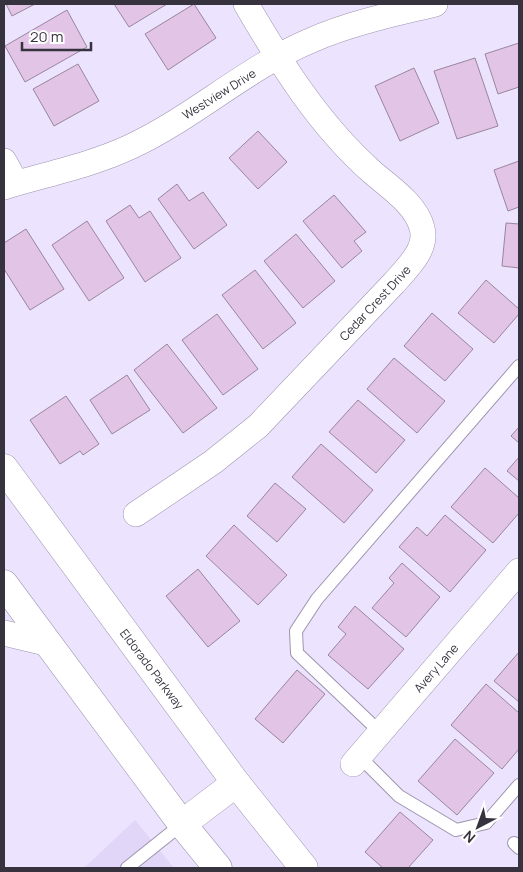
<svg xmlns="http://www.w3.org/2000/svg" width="523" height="872" font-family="Manrope,sans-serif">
<rect width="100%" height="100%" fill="#ece3ff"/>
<path fill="#e1d5f8" d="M135 820 174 868H84Z"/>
<g fill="#e2c4e6" stroke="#99869b">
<path d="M6 4H35L12 16Z"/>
<path d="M114 4H167L129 27Z"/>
<path d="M194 4 216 38 168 70 145 34Z"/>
<path d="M67 10 87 47 25 82 5 46Z"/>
<path d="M519 43V87L498 94 485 54Z"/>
<path d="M475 58 498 126 457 139 434 71Z"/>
<path d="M78 64 99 101 54 126 33 89Z"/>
<path d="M414 68 439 123 400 141 375 86Z"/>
<path d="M258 131 287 162 258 189 229 158Z"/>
<path d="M519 161V207L508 211 494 170Z"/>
<path d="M177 184 189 201 203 192 227 225 194 249 158 199Z"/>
<path d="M334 195 366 232 354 241 362 251 342 268 303 221Z"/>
<path d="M130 205 139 218 150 211 181 258 145 282 106 221Z"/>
<path d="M87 221 124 278 89 301 52 245Z"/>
<path d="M506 223 519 224V268L502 266Z"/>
<path d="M26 229 64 289 30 310 4 269V243Z"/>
<path d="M296 234 335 281 303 308 264 261Z"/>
<path d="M255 270 296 323 263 349 222 295Z"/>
<path d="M486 280 519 309V314L494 343 458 313Z"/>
<path d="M432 313 473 349 445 381 404 346Z"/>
<path d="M217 314 258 369 223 395 182 340Z"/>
<path d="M167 344 217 408 183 433 134 370Z"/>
<path d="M394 358 445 401 417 433 367 389Z"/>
<path d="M127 375 150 410 112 434 90 400Z"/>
<path d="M66 396 99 444 83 455 80 451 60 464 30 420Z"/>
<path d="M358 400 405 440 376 473 329 432Z"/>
<path d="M519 427V443L511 436Z"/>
<path d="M321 444 373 490 344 523 292 477Z"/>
<path d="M519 457V481L507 471Z"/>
<path d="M485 468 519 498V513L493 543 451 507Z"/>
<path d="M275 483 306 509 277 542 247 516Z"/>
<path d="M445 515 486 550 450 592 399 547 417 527 427 536Z"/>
<path d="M234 525 287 575 258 605 206 556Z"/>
<path d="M402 563 440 597 406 637 372 608 394 583 389 578Z"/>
<path d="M198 569 240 621 208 647 166 596Z"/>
<path d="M355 606 404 649 368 689 328 655 346 634 338 627Z"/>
<path d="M519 652V702L494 681Z"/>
<path d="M297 670 325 694 283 743 255 719Z"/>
<path d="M486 684 519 713V749L502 769 451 725Z"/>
<path d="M455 739 494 773 457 815 418 781Z"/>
<path d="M400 812 433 840 408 868H383L365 852Z"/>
</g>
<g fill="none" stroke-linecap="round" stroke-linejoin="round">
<g stroke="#9e94ae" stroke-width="14">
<g id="lane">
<path d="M381 733 297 653 296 631 317 599 519 366"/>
<path d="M360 757 399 796 456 830 486 823 519 785"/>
<path d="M514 843 519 848"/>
<path d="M127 868 182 824"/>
</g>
</g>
<g stroke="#9e94ae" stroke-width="26">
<g id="street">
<path d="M4 161 16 183"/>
<path d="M4 187C46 174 89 166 130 147 193 118 247 67 312 40 351 23 394 14 435 4"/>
<path d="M136 514 213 462 258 426 394 283C407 268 428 249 422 228 416 204 389 187 372 172 319 125 281 64 246 4"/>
<path d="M4 633 46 643"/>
<path d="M353 764 519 571"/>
</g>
</g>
<g stroke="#9e94ae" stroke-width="29">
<g id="primary">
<path d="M4 468 236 783 304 868"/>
<path d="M4 584 182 824 218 868"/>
<path d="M182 824 236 783"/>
</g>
</g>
<use href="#lane" stroke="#fff" stroke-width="12"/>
<use href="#street" stroke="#fff" stroke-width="25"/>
<use href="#primary" stroke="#fff" stroke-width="28"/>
</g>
<g text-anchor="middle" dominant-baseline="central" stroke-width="4" stroke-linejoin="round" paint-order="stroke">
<g font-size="12" fill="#37333e" stroke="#fff">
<text transform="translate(219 94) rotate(-32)">Westview Drive</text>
<text transform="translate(375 303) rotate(-47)">Cedar Crest Drive</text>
<text transform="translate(436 668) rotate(-49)">Avery Lane</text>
<text transform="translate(152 669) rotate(53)">Eldorado Parkway</text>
</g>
</g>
<rect width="523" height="872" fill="none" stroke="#37333e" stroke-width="10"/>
<g transform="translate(478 827) rotate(221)" stroke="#ffffff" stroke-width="4" paint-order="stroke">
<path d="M0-4L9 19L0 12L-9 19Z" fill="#37333e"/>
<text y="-8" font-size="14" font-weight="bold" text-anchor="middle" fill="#37333e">N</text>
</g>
<path d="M22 42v8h69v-8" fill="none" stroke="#37333e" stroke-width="2.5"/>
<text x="30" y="42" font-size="15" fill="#37333e" stroke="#ffffff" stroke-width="4" paint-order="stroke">20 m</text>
</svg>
